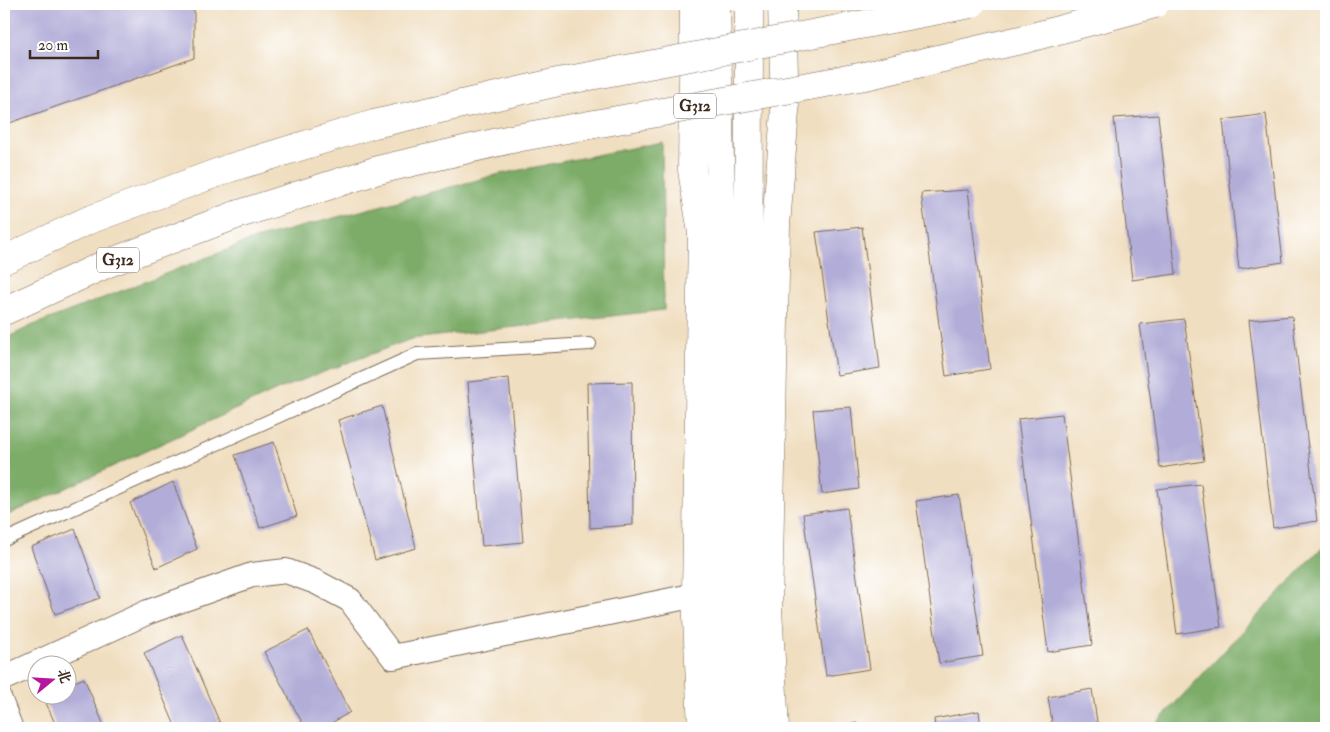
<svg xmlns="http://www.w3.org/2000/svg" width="1330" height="732" font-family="'IM FELL Double Pica','Noto Serif SC',serif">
<rect width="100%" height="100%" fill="#fff"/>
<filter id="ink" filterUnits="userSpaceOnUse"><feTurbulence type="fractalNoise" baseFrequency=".02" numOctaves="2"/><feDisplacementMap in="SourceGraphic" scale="10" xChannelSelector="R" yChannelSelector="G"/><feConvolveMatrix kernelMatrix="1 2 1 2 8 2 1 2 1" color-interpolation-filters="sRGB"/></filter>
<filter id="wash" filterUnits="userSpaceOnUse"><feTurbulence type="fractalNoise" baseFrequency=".0096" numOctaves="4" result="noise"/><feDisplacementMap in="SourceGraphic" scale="20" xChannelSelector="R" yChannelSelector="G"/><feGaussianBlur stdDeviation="1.12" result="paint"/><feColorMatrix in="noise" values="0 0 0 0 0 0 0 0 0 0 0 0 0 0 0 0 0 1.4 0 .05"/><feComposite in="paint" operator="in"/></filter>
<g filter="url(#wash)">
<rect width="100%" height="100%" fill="#f0dec0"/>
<g fill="#7bac67" stroke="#5b6b42">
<path d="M662 142 664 310 411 339 279 389 4 517V339L31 326 255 239 500 174Z"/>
<path d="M1326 543V728H1152Z"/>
</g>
<g id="blocks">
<g fill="#b2add8">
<path d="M4 4H194V58L4 125Z"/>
<path d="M1266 114 1283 262 1239 269 1223 120Z"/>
<path d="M1158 115 1176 274 1132 280 1114 118Z"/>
<path d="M968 190 990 369 946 376 921 193Z"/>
<path d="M862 227 880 368 837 375 816 232Z"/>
<path d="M1292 316 1317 521 1273 528 1249 320Z"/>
<path d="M1184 319 1204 461 1160 468 1140 324Z"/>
<path d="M509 378 523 542 482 546 468 382Z"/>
<path d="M632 382 633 525 590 528 587 383Z"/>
<path d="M382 406 416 548 375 560 338 420Z"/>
<path d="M851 407 859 489 822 494 813 410Z"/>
<path d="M1062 414 1092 645 1048 652 1018 419Z"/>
<path d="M274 442 297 516 260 528 235 455Z"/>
<path d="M173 482 197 549 156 568 130 503Z"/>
<path d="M1201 484 1221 627 1177 634 1157 489Z"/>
<path d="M959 495 983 656 939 663 916 501Z"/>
<path d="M847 508 870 669 826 676 803 514Z"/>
<path d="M75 529 100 598 55 614 31 547Z"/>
<path d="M308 630 350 712 323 728H305L264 652Z"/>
<path d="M182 635 222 728H176L144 653Z"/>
<path d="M84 678 105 728H57L43 696 47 694H68V685Z"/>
<path d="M1092 689 1098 728H1053L1048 697Z"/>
<path d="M979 711 981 728H935L934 719Z"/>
<path d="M857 723 858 728H834V727Z"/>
</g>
</g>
</g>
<g filter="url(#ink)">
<use href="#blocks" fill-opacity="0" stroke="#7a6957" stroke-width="1"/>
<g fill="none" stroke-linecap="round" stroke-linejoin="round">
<g stroke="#7a6957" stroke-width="14">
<g id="service">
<path d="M4 540 417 354 590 344"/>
<path d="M4 694 17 728"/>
</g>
</g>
<g stroke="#7a6957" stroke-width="26">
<path id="minor" d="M4 678 148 612 252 575 286 571 316 582 350 600 393 657 696 595"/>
</g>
<g stroke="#7a6957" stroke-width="29">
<g id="secondary">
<path d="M694 4 692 170 702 233 696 595 702 728"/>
<path d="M716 4 724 318 721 629 727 728"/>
<path d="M749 4 748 667 751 728"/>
<path d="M775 728 768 609 776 225 785 111 782 4"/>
</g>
</g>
<g stroke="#7a6957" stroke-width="29">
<g id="trunk">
<path d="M4 260 89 220 230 168"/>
<path d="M4 311 106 264 236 215"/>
</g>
</g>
<use href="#service" stroke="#fff" stroke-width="12"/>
<use href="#minor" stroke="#fff" stroke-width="24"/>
<use href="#secondary" stroke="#fff" stroke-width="28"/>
<use href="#trunk" stroke="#fff" stroke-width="28"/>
<g stroke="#7a6957" stroke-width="29" stroke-linecap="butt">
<g id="trunk-bridge">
<path d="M230 168 374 124 558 82 971 4"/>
<path d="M236 215 378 170 516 138 865 76 1025 39 1155 4"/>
</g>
</g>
<use href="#trunk-bridge" stroke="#fff" stroke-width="28"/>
</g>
</g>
<g text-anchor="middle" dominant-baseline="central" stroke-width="4.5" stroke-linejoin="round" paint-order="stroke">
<g fill="#fff" stroke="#766a62" stroke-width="1">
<rect x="674" y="93.5" width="42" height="25" rx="4"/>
<rect x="97" y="247.5" width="42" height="25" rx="4"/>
</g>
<g font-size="15" font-weight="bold" fill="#3b2a1e">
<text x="695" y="106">G312</text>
<text x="118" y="260">G312</text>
</g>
</g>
<rect width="1330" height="732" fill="none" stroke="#fff" stroke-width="20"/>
<g transform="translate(52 680) rotate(72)"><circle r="24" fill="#ffffff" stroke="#b1aaa5"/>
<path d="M0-4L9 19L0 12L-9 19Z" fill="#b5179e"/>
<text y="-8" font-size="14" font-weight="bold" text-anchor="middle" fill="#3b2a1e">北</text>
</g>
<path d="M30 50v8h68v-8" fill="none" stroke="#3b2a1e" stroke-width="2.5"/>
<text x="38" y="50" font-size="15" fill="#3b2a1e" stroke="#ffffff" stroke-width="4" paint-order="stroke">20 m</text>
</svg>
